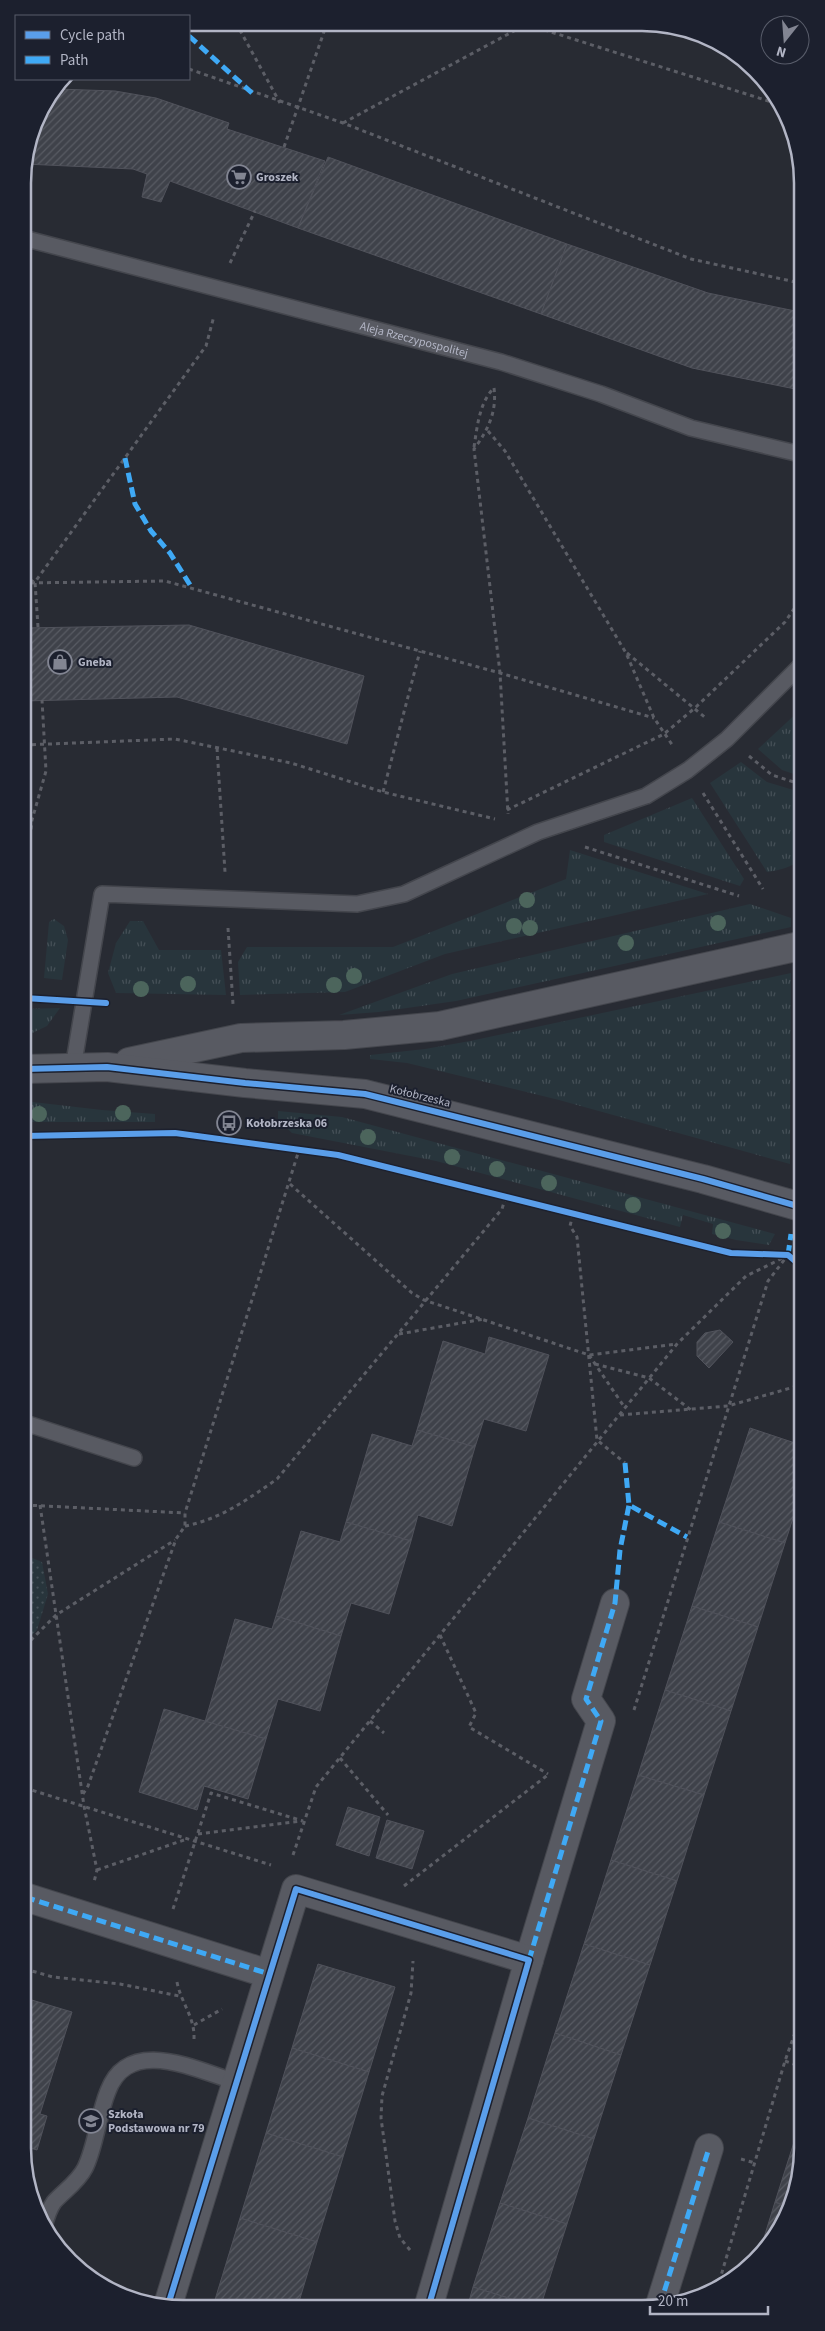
<svg xmlns="http://www.w3.org/2000/svg" width="825" height="2331" font-family="'Source Sans 3',sans-serif">
<defs>
<pattern id="grass-tufts" width="24" height="20" patternUnits="userSpaceOnUse" patternTransform="scale(1.25)"><rect width="24" height="20" fill="#28353c"/><path d="M3 7l-1-3M5 7V3M7 7l1-3M15 17l-1-3M17 17v-4M19 17l1-3" fill="none" stroke="#455057"/></pattern>
<pattern id="park-dots" width="8" height="8" patternUnits="userSpaceOnUse" patternTransform="scale(1.25)"><rect width="8" height="8" fill="#28353c"/><path d="M2 2h.1M6 6h.1" fill="none" stroke="#455057" stroke-width="1.8" stroke-linecap="round"/></pattern>
<pattern id="building-hatch" width="6" height="6" patternUnits="userSpaceOnUse" patternTransform="scale(1.25)"><rect width="6" height="6" fill="#3f424a"/><path d="M-1 1l2-2M0 6l6-6M5 7l2-2" fill="none" stroke="#585b63"/></pattern>
</defs>
<rect width="100%" height="100%" fill="#282b33"/>
<g fill="url(#grass-tufts)">
<path d="M800 710V776L782 770 758 749Z"/>
<path d="M741 762 767 782 800 792V858C793 868 779 870 767 872L710 783Z"/>
<path d="M692 798 744 879 740 886 604 842V835Z"/>
<path d="M570 850 708 894 445 954 345 992 240 995 238 962 247 947H393L566 879Z"/>
<path d="M750 904 791 918V927L456 1001 379 1012 339 1015 452 974Z"/>
<path d="M54 919 64 926 68 940 62 980 44 978 49 922Z"/>
<path d="M130 921H143L159 950H221L226 995 116 993 108 973 116 943Z"/>
<path d="M791 973 790 1164 559 1100 407 1063 370 1059V1055L425 1049 470 1041Z"/>
<path d="M60 1008 47 1026 24 1037V1009Z"/>
<path d="M24 1101 102 1110 155 1114V1122H24Z"/>
<path d="M278 1111 342 1117 775 1234 769 1245 736 1240 712 1234 713 1224 683 1215 680 1227 436 1161 292 1133 278 1120Z"/>
</g>
<path fill="url(#park-dots)" d="M25 1555 42 1562 48 1594 37 1630 25 1642Z"/>
<g fill="url(#building-hatch)" stroke="#50525b">
<path d="M57 89 115 91 156 98 229 123 227 129 325 161 298 228 170 181 161 202 142 197 147 174 133 169 25 164 39 112Z"/>
<path d="M328 157 567 244 541 314 298 228Z"/>
<path d="M567 244 708 293 800 312V390L692 368 541 314Z"/>
<path d="M189 625 364 676 347 744 177 697 24 701V628Z"/>
<path d="M720 1330 733 1342 709 1368 697 1356V1342L705 1333Z"/>
<path d="M489 1337 549 1355 526 1431 484 1419 475 1447 417 1430 443 1341 485 1354Z"/>
<path d="M750 1428 801 1445V1493L785 1543 719 1522Z"/>
<path d="M417 1430 475 1447 452 1526 418 1515 411 1541 346 1522 372 1434 412 1446Z"/>
<path d="M346 1522 411 1541 389 1614 351 1603 341 1636 276 1616 301 1531 340 1542Z"/>
<path d="M719 1522 785 1543 758 1627 692 1606Z"/>
<path d="M692 1606 758 1627 731 1711 665 1690Z"/>
<path d="M276 1616 341 1636 320 1711 278 1699 266 1739 205 1722 235 1619 272 1629Z"/>
<path d="M665 1690 731 1711 704 1795 638 1775Z"/>
<path d="M164 1709 266 1739 248 1799 204 1786 197 1810 139 1792Z"/>
<path d="M638 1775 704 1795 677 1881 611 1860Z"/>
<path d="M348 1807 380 1817 369 1856 336 1845Z"/>
<path d="M387 1820 424 1831 412 1869 376 1858Z"/>
<path d="M611 1860 677 1881 650 1965 584 1944Z"/>
<path d="M584 1944 650 1965 621 2055 555 2033Z"/>
<path d="M318 1964 395 1987 369 2072 292 2048Z"/>
<path d="M25 1998 72 2012 40 2114 47 2116 37 2150 30 2148 26 2161Z"/>
<path d="M555 2033 621 2055 594 2139 528 2118Z"/>
<path d="M292 2048 369 2072 343 2157 266 2133Z"/>
<path d="M802 2117V2158L791 2207 775 2202Z"/>
<path d="M528 2118 594 2139 567 2224 500 2203Z"/>
<path d="M266 2133 343 2157 317 2242 240 2218Z"/>
<path d="M775 2202 790 2209 763 2253 758 2257Z"/>
<path d="M500 2203 567 2224 541 2305H531L473 2287Z"/>
<path d="M240 2218 317 2242 298 2305H221L214 2303Z"/>
<path d="M473 2287 531 2305H468Z"/>
</g>
<g fill="none" stroke-linecap="round" stroke-linejoin="round">
<g stroke="#44464d" stroke-width="18">
<g id="service">
<path id="s1" d="M23 238 501 362 601 394 691 428 800 454"/>
<path d="M73 1068 102 894 357 904 404 894 538 832 646 796 688 770 727 739 800 666"/>
<path d="M25 1423 134 1458"/>
<path d="M44 2227C46 2219 49 2209 54 2202 64 2191 78 2182 85 2168 96 2146 98 2115 108 2091 129 2035 196 2070 236 2082"/>
</g>
</g>
<g stroke="#44464d" stroke-width="30">
<g id="minor">
<path d="M25 1897 269 1974"/>
<path d="M529 1960 601 1721 586 1699 615 1603"/>
<path d="M168 2305 296 1889 529 1960 429 2305"/>
<path d="M660 2305 709 2148"/>
</g>
</g>
<g stroke="#44464d" stroke-width="30">
<g id="tertiary">
<path d="M129 1062 241 1038 344 1035 440 1026 800 946"/>
<path d="M24 1069 107 1067 245 1083 365 1094 703 1179 801 1207"/>
</g>
</g>
<g stroke="#5c5e66" stroke-width="3" stroke-dasharray="4 4" stroke-linecap="butt">
<path d="M236 23 280 103"/>
<path d="M529 25 781 105"/>
<path d="M189 69 343 123 691 259 800 283"/>
<path d="M343 123 525 25"/>
<path d="M284 147 327 23"/>
<path d="M230 263 255 211"/>
<path d="M494 388C497 412 488 430 474 449L500 673 508 814"/>
<path d="M488 431 505 451 626 653 654 718 673 746"/>
<path d="M474 447C477 428 479 405 492 390"/>
<path d="M23 576 34 582"/>
<path d="M23 583 165 581 500 673 654 718"/>
<path d="M38 627 35 582 206 346 214 316"/>
<path d="M627 653 707 719"/>
<path d="M24 745 175 739 291 763 383 792 495 819"/>
<path d="M217 748 225 872"/>
<path d="M749 756 772 775 800 784"/>
<path d="M383 792 420 651"/>
<path d="M703 793 763 889"/>
<path d="M507 810 664 734 696 707 785 622 800 600"/>
<path d="M585 847 739 896"/>
<path d="M24 893 32 820 46 771 42 700"/>
<path d="M228 928 233 1004"/>
<path d="M290 1184 412 1293 424 1300 589 1355 676 1344"/>
<path d="M573 1214 570 1226 577 1237 597 1440 625 1463"/>
<path d="M399 1334 484 1319"/>
<path d="M589 1355 625 1408"/>
<path d="M595 1364 649 1378 691 1410"/>
<path d="M620 1415 728 1406 801 1385"/>
<path d="M25 1505 185 1513"/>
<path d="M40 1505 84 1806 97 1870 94 1882"/>
<path d="M185 1526C221 1519 248 1499 277 1479L502 1209 506 1196"/>
<path d="M440 1635 476 1713 469 1727 548 1774"/>
<path d="M25 1646 56 1615 175 1540"/>
<path d="M634 1710 768 1281 788 1255"/>
<path d="M370 1721 384 1733"/>
<path d="M340 1758 388 1815"/>
<path d="M25 1788 271 1865"/>
<path d="M83 1794 88 1786 176 1539 185 1526V1513L299 1150"/>
<path d="M198 1834 302 1821"/>
<path d="M293 1855 316 1787 677 1344 746 1276 787 1256"/>
<path d="M97 1870 187 1839"/>
<path d="M404 1886 549 1774"/>
<path d="M173 1909 211 1793 303 1821"/>
<path d="M25 1969 53 1977 120 1984 179 1996"/>
<path d="M177 1982C181 2003 195 2017 194 2039"/>
<path d="M194 2025 222 2009"/>
<path d="M785 2061 802 2067"/>
<path d="M741 2159 755 2163"/>
<path d="M410 2250 400 2238 395 2221 381 2118 382 2096 411 1993 413 1961"/>
<path d="M717 2289 785 2061 802 2013"/>
</g>
<use href="#service" stroke="#585a62" stroke-width="15"/>
<use href="#minor" stroke="#585a62" stroke-width="28"/>
<use href="#tertiary" stroke="#585a62" stroke-width="28"/>
<g stroke="#3fa9f5" stroke-width="5" stroke-dasharray="10 5" stroke-linecap="butt">
<path d="M189 36 252 93"/>
<path d="M125 458 135 504 151 531 170 553 192 588"/>
<path d="M788 1255 791 1234"/>
<path d="M625 1463 629 1505 687 1537"/>
<path d="M25 1897 269 1974"/>
<path d="M529 1960 601 1721 586 1699 615 1603 620 1550 629 1505"/>
<path d="M660 2305 709 2148"/>
</g>
<g stroke="#1c202e" stroke-width="9">
<g id="cycleway">
<path d="M24 998 106 1003"/>
<path d="M24 1069 107 1067 245 1083 365 1094 703 1179 801 1207"/>
<path d="M24 1136 175 1133 338 1155 731 1253 788 1255 801 1266"/>
<path d="M168 2305 296 1889 529 1960 429 2305"/>
</g>
</g>
<use href="#cycleway" stroke="#5a9eea" stroke-width="6"/>
</g>
<g fill="#4c655c">
<circle cx="527" cy="900" r="8"/>
<circle cx="718" cy="923" r="8"/>
<circle cx="514" cy="926" r="8"/>
<circle cx="530" cy="928" r="8"/>
<circle cx="626" cy="943" r="8"/>
<circle cx="354" cy="976" r="8"/>
<circle cx="188" cy="984" r="8"/>
<circle cx="334" cy="985" r="8"/>
<circle cx="141" cy="989" r="8"/>
<circle cx="123" cy="1113" r="8"/>
<circle cx="39" cy="1114" r="8"/>
<circle cx="368" cy="1137" r="8"/>
<circle cx="452" cy="1157" r="8"/>
<circle cx="497" cy="1169" r="8"/>
<circle cx="549" cy="1183" r="8"/>
<circle cx="633" cy="1205" r="8"/>
<circle cx="723" cy="1231" r="8"/>
</g>
<defs>
<g id="supermarket-ring" transform="scale(1.25)"><circle r="9.5" fill="#1c202e" stroke="#828592" stroke-width="1.5"/><path d="M-6-5.5h2.5l.6 2H6L4.5 2H-2.5L-4.4-4H-6ZM-1.5 3.2a1.3 1.3 0 1 0 .1 0ZM3 3.2a1.3 1.3 0 1 0 .1 0Z" fill="#828592"/></g>
<g id="shop-ring" transform="scale(1.25)"><circle r="9.5" fill="#1c202e" stroke="#828592" stroke-width="1.5"/><path d="M-5-2.5h2.3a2.7 3.5 0 0 1 5.4 0H5L5.5 6h-11ZM-1.5-2.5h3a1.5 2.3 0 0 0-3 0Z" fill="#828592"/></g>
<g id="bus-ring" transform="scale(1.25)"><circle r="9.5" fill="#1c202e" stroke="#828592" stroke-width="1.5"/><path d="M-5-6H5V4H4V6H2V4H-2V6H-4V4H-5ZM-3.5-4V0h7V-4ZM-3.5 1.2v1.5H-2V1.2ZM2 1.2v1.5H3.5V1.2Z" fill="#828592"/></g>
<g id="school-ring" transform="scale(1.25)"><circle r="9.5" fill="#1c202e" stroke="#828592" stroke-width="1.5"/><path d="M0-5L7-2L0 1L-7-2ZM-4 1L0 2.5L4 1V4Q0 6-4 4Z" fill="#828592"/></g>
</defs>
<g fill-rule="evenodd">
<use href="#supermarket-ring" x="239" y="177"/>
<use href="#shop-ring" x="60" y="662"/>
<use href="#bus-ring" x="229" y="1123"/>
<use href="#school-ring" x="91" y="2121"/>
</g>
<g text-anchor="middle" dominant-baseline="central" stroke-width="4" stroke-linejoin="round" paint-order="stroke">
<g font-size="12" font-weight="bold" fill="#b2b5c5" stroke="#1c202e" text-anchor="start">
<text x="256" y="177">Groszek</text>
<text x="78" y="662">Gneba</text>
<text x="246" y="1123">Kołobrzeska 06</text>
<text x="108" y="2114">Szkoła<tspan x="108" dy="14">Podstawowa nr 79</tspan></text>
</g>
<g font-size="12" fill="#b2b5c5" stroke="#1c202e">
<text stroke="none"><textPath href="#s1" startOffset="404">Aleja Rzeczypospolitej</textPath></text>
<text transform="translate(420 1096) rotate(14)">Kołobrzeska</text>
</g>
</g>
<path d="M0 0H825V2331H0ZM183 31H642A152 152 0 0 1 794 183V2148A152 152 0 0 1 642 2300H183A152 152 0 0 1 31 2148V183A152 152 0 0 1 183 31Z" fill="#1c202e" fill-rule="evenodd"/>
<path fill="none" stroke="#b2b5c5" stroke-width="2.5" d="M183 31H642A152 152 0 0 1 794 183V2148A152 152 0 0 1 642 2300H183A152 152 0 0 1 31 2148V183A152 152 0 0 1 183 31Z"/>
<rect x="15" y="15" width="175" height="65" fill="#1c202e" stroke="#585c6a"/>
<rect x="25" y="31" width="25" height="8" fill="#5a9eea" stroke="#585c6a"/>
<text x="60" y="40" font-size="15" fill="#b2b5c5">Cycle path</text>
<rect x="25" y="56" width="25" height="8" fill="#3fa9f5" stroke="#585c6a"/>
<text x="60" y="65" font-size="15" fill="#b2b5c5">Path</text>
<g transform="translate(785 40) rotate(197)"><circle r="24" fill="#1c202e" stroke="#585c6a"/>
<path d="M0-4L9 19L0 12L-9 19Z" fill="#828592"/>
<text y="-8" font-size="14" font-weight="bold" text-anchor="middle" fill="#b2b5c5">N</text>
</g>
<path d="M650 2306v8h118v-8" fill="none" stroke="#b2b5c5" stroke-width="2.5"/>
<text x="658" y="2306" font-size="15" fill="#b2b5c5" stroke="#1c202e" stroke-width="4" paint-order="stroke">20 m</text>
</svg>
